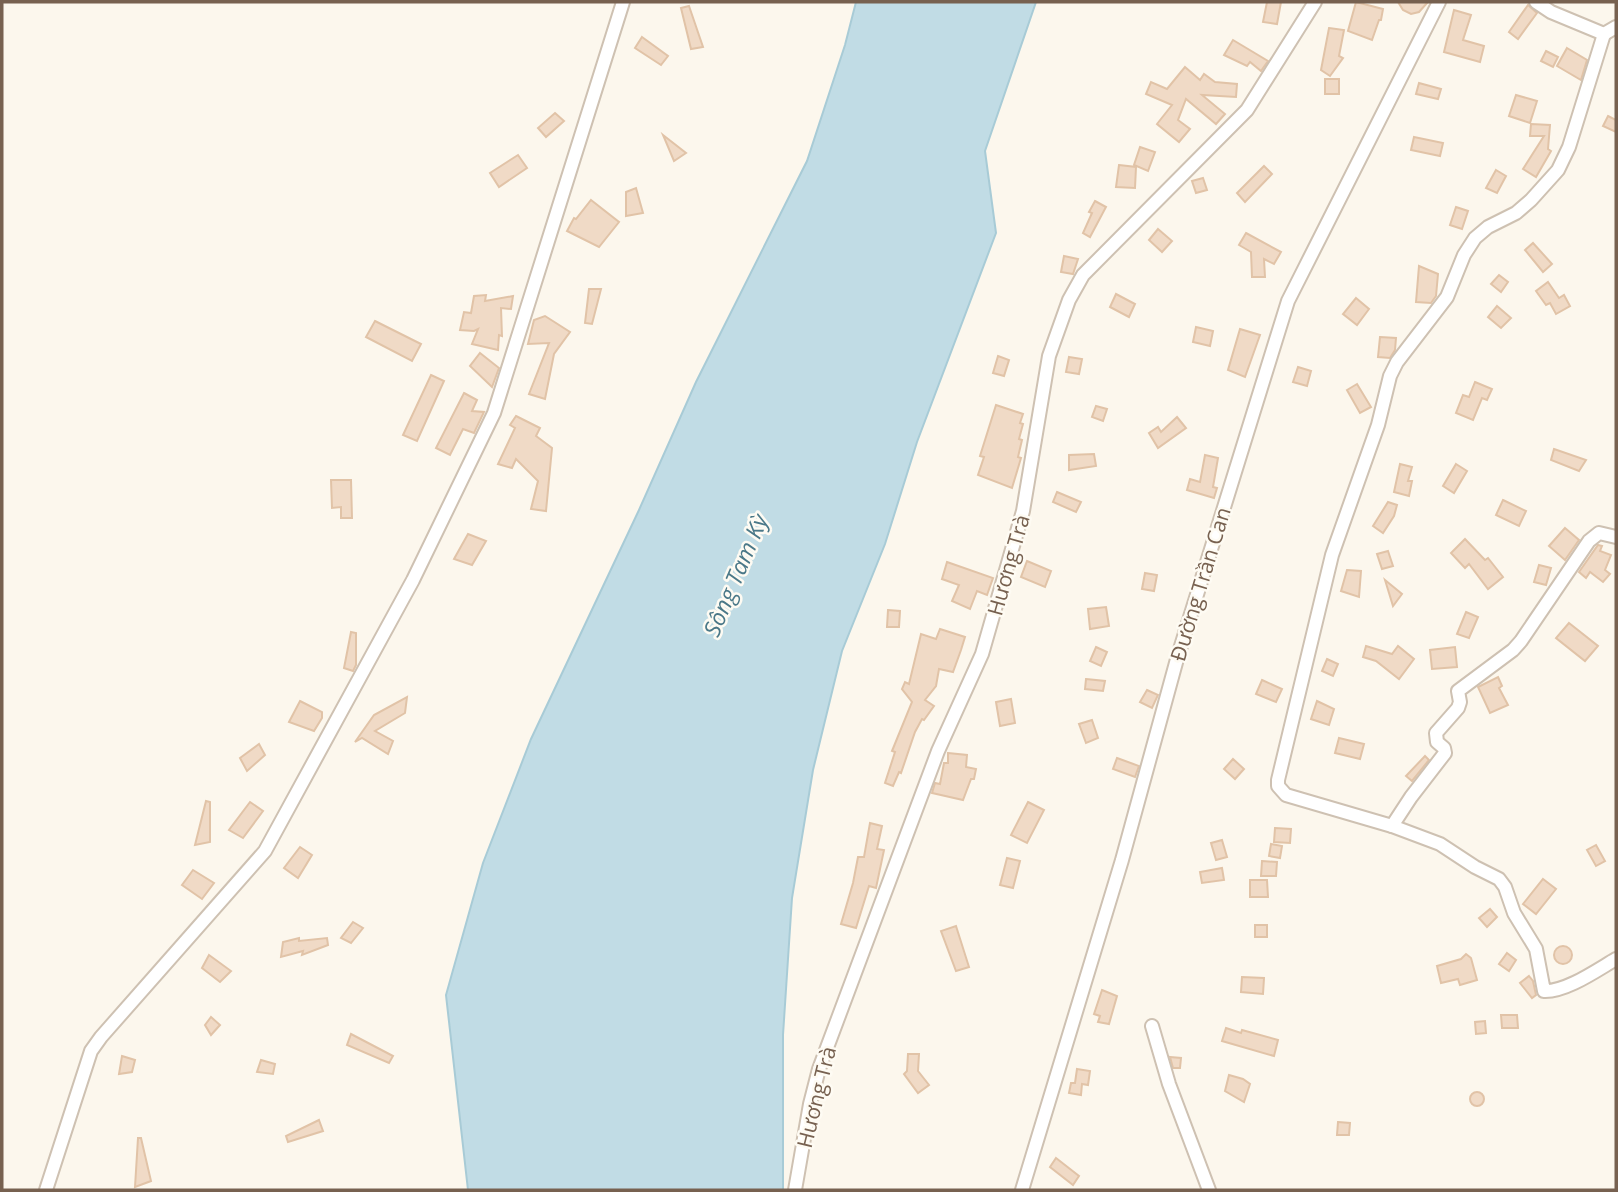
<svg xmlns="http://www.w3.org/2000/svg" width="1618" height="1192" font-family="'Open Sans',sans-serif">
<rect width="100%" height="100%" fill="#fcf7ed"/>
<path fill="#c1dce5" stroke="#a8cbd6" stroke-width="2" d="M856 2H1036L985 151 996 233 917 442 885 544 842 651 813 770 792 898 783 1035V1190H468L446 995 483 863 531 739 639 510 696 382 807 161 845 45Z"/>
<g fill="#f0dac6" stroke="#e1c3a7" stroke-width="2">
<path d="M1267 2H1281L1277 24 1263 22Z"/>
<path d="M1356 2 1383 9 1381 20H1379L1372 40 1348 31Z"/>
<path d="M1398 2H1428L1419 12 1411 14 1403 10Z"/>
<path d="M1528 5 1537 13 1518 39 1509 32Z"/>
<path d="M689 6 703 47 691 49 681 8Z"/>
<path d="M1454 10 1471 15 1463 40 1484 46 1480 62 1444 52Z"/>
<path d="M1329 28 1344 30 1339 56 1343 58 1330 76 1321 70Z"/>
<path d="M642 37 668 56 661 65 635 48Z"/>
<path d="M1233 40 1268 61 1261 71 1250 62 1247 66 1224 55Z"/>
<path d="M1567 48 1587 60 1581 80 1557 66Z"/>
<path d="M1546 51 1558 57 1553 67 1541 61Z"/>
<path d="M1185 67 1200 80 1204 74 1215 82 1237 84 1236 97 1202 95 1225 114 1216 124 1186 99 1178 120 1190 129 1179 142 1157 124 1172 105 1146 94 1151 82 1167 89Z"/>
<rect x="1325" y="79" width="14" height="15"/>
<path d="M1419 83 1441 89 1438 99 1416 94Z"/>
<path d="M1516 95 1537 101 1530 123 1509 116Z"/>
<path d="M555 113 564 121 546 137 538 128Z"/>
<path d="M1608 116 1616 120V132L1603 126Z"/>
<path d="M1531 124 1550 125 1548 149 1551 151 1536 177 1523 169 1544 136H1530Z"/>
<path d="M663 135 686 153 674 161Z"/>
<path d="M1414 137 1443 143 1440 156 1411 150Z"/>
<path d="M1140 147 1155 152 1148 171 1134 165Z"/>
<path d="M518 155 527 168 499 187 490 173Z"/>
<path d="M1119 165 1136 167 1135 188 1116 187Z"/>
<path d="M1264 166 1272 174 1245 202 1237 193Z"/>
<path d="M1496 170 1506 176 1497 193 1486 188Z"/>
<path d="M1203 178 1207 190 1196 193 1192 181Z"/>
<path d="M636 188 643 213 626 216V192Z"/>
<path d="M591 200 619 222 599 247 567 231 574 218 576 219Z"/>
<path d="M1095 201 1106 207 1090 237 1083 233 1092 213 1089 212Z"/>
<path d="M1456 207 1468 211 1462 229 1450 225Z"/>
<path d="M1158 229 1172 241 1162 252 1149 240Z"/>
<path d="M1246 233 1281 252 1274 264 1264 259 1265 277H1252L1251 252 1239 245Z"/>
<path d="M1533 243 1552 264 1543 272 1525 250Z"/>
<path d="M1064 256 1078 259 1073 274 1061 272Z"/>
<path d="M1419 266 1438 274 1436 296 1431 303 1416 302Z"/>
<path d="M1499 275 1508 282 1501 292 1491 284Z"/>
<path d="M1548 282 1559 298 1564 295 1570 306 1556 314 1550 303 1546 305 1536 291Z"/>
<path d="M589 289H601L592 324 585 323Z"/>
<path d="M1116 294 1135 304 1129 317 1110 307Z"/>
<path d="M486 295 485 301 513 296 511 309 501 308 502 336 499 335 498 350 472 344 478 329 474 331 460 330 464 312 471 313 474 296Z"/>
<path d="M1356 298 1369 309 1357 325 1343 314Z"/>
<path d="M1497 306 1511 318 1501 328 1488 317Z"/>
<path d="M545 316 570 332 554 354 545 399 529 394 549 343 528 344 534 320Z"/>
<path d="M375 321 421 344 412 361 366 337Z"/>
<path d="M1196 327 1213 331 1210 346 1193 342Z"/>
<path d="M1240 329 1260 335 1245 377 1228 370Z"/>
<path d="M1380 337 1396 338 1395 350 1390 358 1378 357Z"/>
<path d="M480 353 499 368 492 387 470 366Z"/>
<path d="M998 356 1009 360 1004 376 993 373Z"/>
<path d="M1069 357 1082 359 1079 374 1066 372Z"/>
<path d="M1298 367 1311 371 1307 386 1293 382Z"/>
<path d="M431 375 444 381 417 441 403 435Z"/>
<path d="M1475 382 1492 389 1487 400 1482 398 1473 420 1456 413 1463 395 1469 397Z"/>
<path d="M1357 384 1371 407 1360 413 1347 390Z"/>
<path d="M464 393 477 400 472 411 484 412 474 433 463 429 450 455 436 448Z"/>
<path d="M996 405 1023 414 1020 423 1023 424 1019 439 1022 440 1018 457 1021 458 1012 488 978 475 984 457 980 456Z"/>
<path d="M1096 406 1107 409 1103 421 1092 417Z"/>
<path d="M516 416 540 428 536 436 552 448 546 511 531 509 538 481 516 459 512 468 498 464 515 428 510 425Z"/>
<path d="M1177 417 1186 428 1158 448 1149 433 1158 427 1161 432Z"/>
<path d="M1554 449 1586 460 1579 471 1551 460Z"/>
<path d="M1094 454 1096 466 1069 470V455Z"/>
<path d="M1205 455 1218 458 1213 487 1217 488 1214 498 1187 490 1190 479 1200 482Z"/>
<path d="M1400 464 1412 467 1408 481H1412L1409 496 1394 492Z"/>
<path d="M1456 464 1467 471 1454 493 1443 486Z"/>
<path d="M331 480H351L352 518H341V507L332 508Z"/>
<path d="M1057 492 1081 502 1076 512 1053 502Z"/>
<path d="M1503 500 1526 511 1519 526 1496 515Z"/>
<path d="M1388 502 1397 505 1394 516 1383 533 1373 526Z"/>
<path d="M1565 528 1579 540 1565 560 1549 546Z"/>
<path d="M468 534 486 541 472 565 454 559Z"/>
<path d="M1465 539 1485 560 1488 558 1503 577 1488 589 1469 564 1465 568 1451 553Z"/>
<path d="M1598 545 1602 546 1600 551 1611 555 1605 570 1610 574 1603 582 1590 572 1586 578 1579 572Z"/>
<path d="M1388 551 1393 566 1382 569 1377 554Z"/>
<path d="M1027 561 1051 571 1045 587 1021 577Z"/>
<path d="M947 562 993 578 987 595 977 591 970 609 952 601 959 585 942 579Z"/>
<path d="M1539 565 1551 568 1546 585 1534 582Z"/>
<path d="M1347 570 1361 571 1359 597 1341 591Z"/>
<path d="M1145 573 1157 575 1154 591 1142 589Z"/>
<path d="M1385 580 1402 594 1393 606Z"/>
<path d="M1106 607 1109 626 1090 629 1088 609Z"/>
<path d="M888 610 900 611 899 627H887Z"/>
<path d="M1466 612 1478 617 1469 638 1457 634Z"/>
<path d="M1569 623 1598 646 1585 661 1556 638Z"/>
<path d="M940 629 965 637 961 650 953 672 939 669 936 686 925 700 934 706 924 720 922 719 915 732 901 773 899 772 893 786 885 783 895 752 892 751 912 702 902 689 905 682 909 684 921 634 936 639Z"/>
<path d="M351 632 356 633V665L353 671 344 668Z"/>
<path d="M1366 646 1392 654 1398 646 1414 659 1399 679 1376 661 1363 657Z"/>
<path d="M1096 647 1107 652 1101 666 1090 661Z"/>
<path d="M1455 647 1457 667 1432 669 1430 650Z"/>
<path d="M1327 659 1338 664 1333 676 1322 671Z"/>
<path d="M1498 677 1502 686 1499 688 1508 705 1490 713 1478 687Z"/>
<path d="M1086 679 1105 681 1103 691 1085 689Z"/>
<path d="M1262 680 1282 689 1276 702 1256 694Z"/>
<path d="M1147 690 1158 695 1152 708 1140 702Z"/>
<path d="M407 697 405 713 375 731 393 741 388 754 362 738 355 742 374 715Z"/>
<path d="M1011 699 1015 723 1000 726 996 702Z"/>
<path d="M300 701 322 712V718L314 731 289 722Z"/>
<path d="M1317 701 1334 709 1329 725 1311 719Z"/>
<path d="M1092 720 1098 738 1086 743 1079 724Z"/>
<path d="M1339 738 1364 744 1360 759 1335 753Z"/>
<path d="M259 744 265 755 247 771 240 758Z"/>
<path d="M948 753 967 755 966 767 976 769 974 779H971L963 800 932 793 935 783 940 784 944 763H948Z"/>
<path d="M1425 756 1429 760 1412 781 1406 776Z"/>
<path d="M1117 758 1139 766 1135 777 1113 769Z"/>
<path d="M1233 759 1244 769 1235 779 1224 769Z"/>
<path d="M206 801 210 802V842L195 845Z"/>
<path d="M250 802 263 811 243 838 229 830Z"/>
<path d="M1028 802 1044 810 1027 843 1011 835Z"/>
<path d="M870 823 882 826 877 849 884 850 876 888 869 886 856 928 841 924 853 883 858 857H864Z"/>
<path d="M1275 828 1291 829 1290 843 1274 842Z"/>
<path d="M1222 840 1227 857 1216 860 1211 843Z"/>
<path d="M1271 844 1282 846 1280 858 1269 856Z"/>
<path d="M1596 845 1605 861 1596 866 1587 850Z"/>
<path d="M300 847 312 855 298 878 284 868Z"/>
<path d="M1007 858 1020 861 1013 888 1000 885Z"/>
<path d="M1262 861 1277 862 1276 876H1261Z"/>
<path d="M1222 868 1224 880 1202 883 1200 872Z"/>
<path d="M193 870 214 883 202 899 182 885Z"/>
<path d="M1543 879 1556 889 1536 914 1523 904Z"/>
<path d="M1250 880H1267L1268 897H1250Z"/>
<path d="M1490 909 1497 917 1487 927 1479 918Z"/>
<path d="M353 922 363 928 351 943 341 938Z"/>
<rect x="1255" y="925" width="12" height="12"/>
<path d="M956 926 969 967 956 971 941 931Z"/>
<path d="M299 938V941L327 938 328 945 302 955 303 951 281 957 283 942Z"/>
<circle cx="1563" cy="955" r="9"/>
<path d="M1507 953 1516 960 1509 971 1499 964Z"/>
<path d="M1466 954 1471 958 1477 980 1460 985 1458 979 1441 983 1437 966 1461 959Z"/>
<path d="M209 955 231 971 220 982 202 968Z"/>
<path d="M1529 976 1533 981 1536 995 1532 998 1520 983Z"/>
<path d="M1242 977 1264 978 1263 994 1241 992Z"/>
<path d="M1102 990 1117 996 1109 1024 1098 1022 1100 1016 1094 1014Z"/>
<path d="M1501 1015H1517L1518 1028H1502Z"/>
<path d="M211 1017 220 1025 211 1035 205 1025Z"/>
<path d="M1485 1021 1486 1033 1476 1034 1475 1022Z"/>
<path d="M1226 1028 1241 1033 1242 1030 1278 1040 1274 1056 1222 1041Z"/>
<path d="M351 1034 393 1056 389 1063 347 1045Z"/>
<path d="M908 1054H919L918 1071 929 1085 918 1093 904 1074 907 1071Z"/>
<path d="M122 1056 135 1060 132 1072 119 1074Z"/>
<path d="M1170 1057 1181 1058 1180 1068H1173Z"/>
<path d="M261 1060 275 1064 273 1074 257 1072Z"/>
<path d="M1077 1069 1090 1071 1088 1085 1082 1084 1081 1095 1069 1093 1071 1083H1075Z"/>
<path d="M1229 1075 1243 1079 1250 1084 1244 1102 1225 1091Z"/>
<circle cx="1477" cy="1099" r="7"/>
<path d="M319 1120 323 1131 288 1142 286 1136Z"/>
<path d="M1338 1122 1350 1123 1349 1135H1337Z"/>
<path d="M138 1138H141L151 1181 135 1187Z"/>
<path d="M1056 1158 1079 1176 1073 1185 1050 1167Z"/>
</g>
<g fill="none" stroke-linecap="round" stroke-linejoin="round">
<g stroke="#cec1b2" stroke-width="16">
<g id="minor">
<path d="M1536 2 1551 12 1604 34 1616 27"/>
<path d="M1604 34 1569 147 1558 170 1531 200 1516 213 1488 227 1475 238 1464 255 1447 297 1397 362 1390 376 1378 425 1332 555 1278 780V786L1286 795 1392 826 1440 844 1475 867 1499 879 1505 887 1514 913 1536 949 1544 991C1566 992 1597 970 1616 959"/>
<path d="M1392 826 1411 797 1445 753 1444 748 1437 742 1436 733 1458 708 1460 702 1458 691 1513 650 1521 641 1589 541 1599 533 1616 537"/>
<path d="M1152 1026 1169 1084 1209 1190"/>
<path d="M46 1190 91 1051 101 1037 265 851 413 580 494 413 623 2"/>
<path d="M795 1190 810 1104 819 1069 938 751 982 654 1023 511 1049 356 1069 300 1083 275 1247 110 1315 2"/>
<path d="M1022 1190 1122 860 1177 659 1288 301 1439 2"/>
</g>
</g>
<use href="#minor" stroke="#fff" stroke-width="12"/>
</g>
<g text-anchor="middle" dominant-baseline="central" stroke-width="5" stroke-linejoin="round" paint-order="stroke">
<g font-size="21" fill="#776150" stroke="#fefbf3">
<text transform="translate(1008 565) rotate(-74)">Hương Trà</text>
<text transform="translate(1200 584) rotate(-73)">Đường Trần Can</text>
<text transform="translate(816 1097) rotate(-76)">Hương Trà</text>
</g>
<g font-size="23" font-style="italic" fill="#4a7888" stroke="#fefbf3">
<text transform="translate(735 575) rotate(-67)">Sông Tam Kỳ</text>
</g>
</g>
<rect width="1618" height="1192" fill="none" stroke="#776150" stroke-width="7"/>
</svg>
